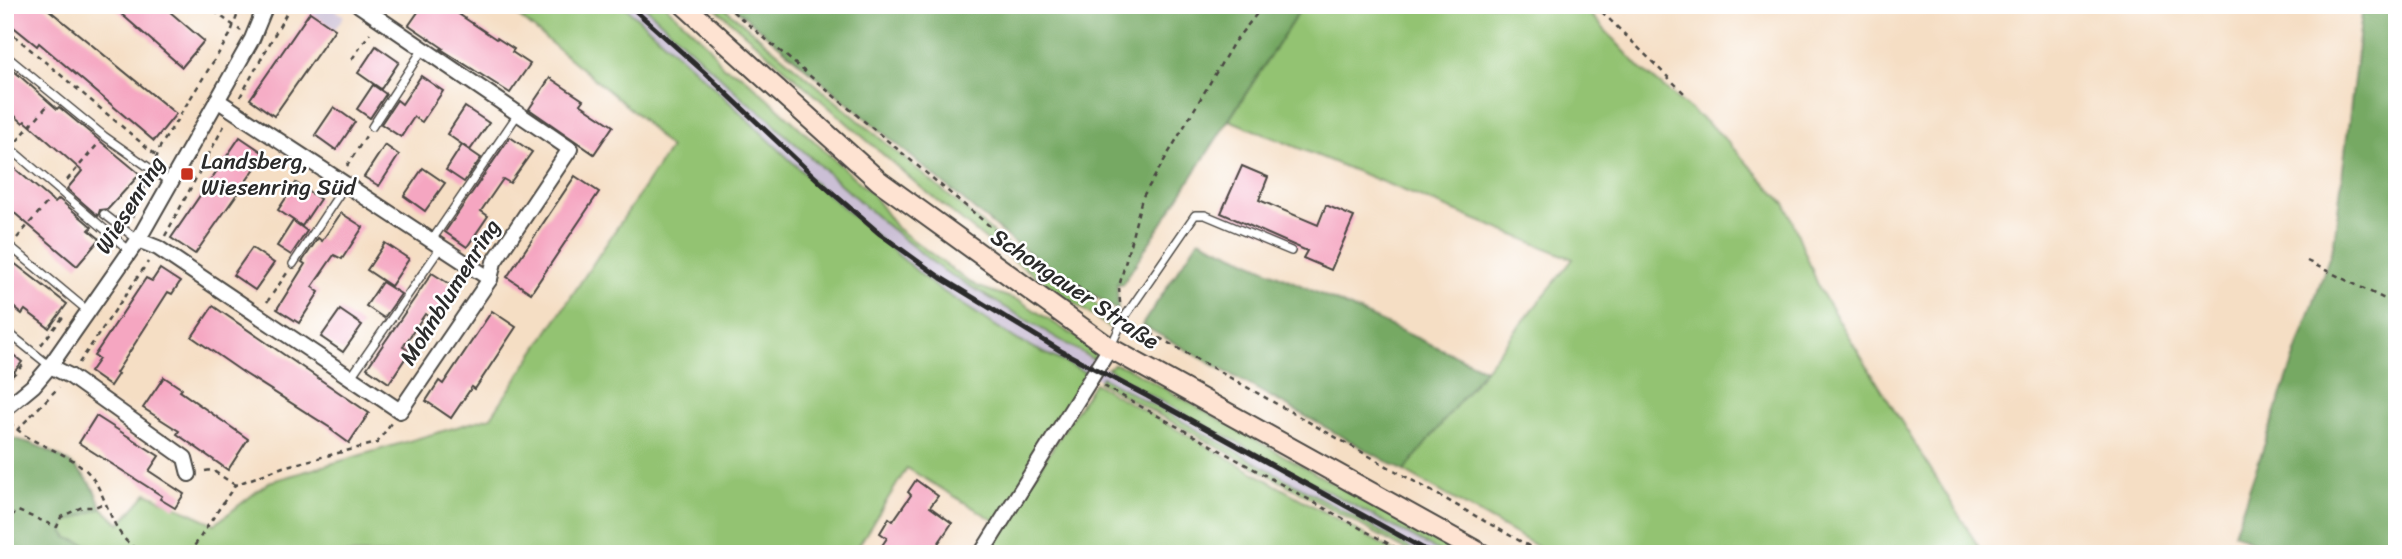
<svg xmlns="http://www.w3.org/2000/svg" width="2402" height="559" font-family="Sriracha,sans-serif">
<rect width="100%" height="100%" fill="#fff"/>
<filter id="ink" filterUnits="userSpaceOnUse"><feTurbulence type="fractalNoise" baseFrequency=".0143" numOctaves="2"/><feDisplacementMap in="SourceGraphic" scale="14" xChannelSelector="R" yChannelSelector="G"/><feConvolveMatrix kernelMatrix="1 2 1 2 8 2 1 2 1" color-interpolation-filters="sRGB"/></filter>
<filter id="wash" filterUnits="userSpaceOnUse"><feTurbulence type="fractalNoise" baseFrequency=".00686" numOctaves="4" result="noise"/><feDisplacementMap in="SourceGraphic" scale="28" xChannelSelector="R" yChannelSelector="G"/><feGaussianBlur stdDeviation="1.57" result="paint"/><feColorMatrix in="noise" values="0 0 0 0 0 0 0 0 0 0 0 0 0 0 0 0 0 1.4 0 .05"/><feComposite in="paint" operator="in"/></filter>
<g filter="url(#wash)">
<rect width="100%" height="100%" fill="#f5dec4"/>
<g fill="#cbbfd5">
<path d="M315 5H329L344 16 335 29 310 12Z"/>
<path d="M623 5H643L745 100 770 119 780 130 885 224 941 269 1148 394 1444 554H1421L1091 375 1019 341 933 285 811 180 702 76Z"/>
</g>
<g fill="#93c372" stroke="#5f774e" stroke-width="2">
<path d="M505 5H623L702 76 811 180 933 285 1019 341 1091 375 997 522 907 468 859 545 871 554H106L83 543 68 538 63 531 65 522 102 508 120 524 147 493 215 524 269 482 491 417 670 148 639 116Z"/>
<path d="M643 5H665L709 46 723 67 742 75 872 194 897 228 966 280 979 287 1020 301 1096 350 1094 360 941 269 885 224 780 130 770 119 745 100Z"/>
<path d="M712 5H721L1010 247 1116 317 1110 328 997 249 918 185Z"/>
<path d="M1303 5H1582L1640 68 1719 133 1786 205 1820 290 1983 554H1551L1404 471 1573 259 1229 120Z"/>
<path d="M1115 364 1126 367 1459 554H1444L1148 394 1108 368Z"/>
<path d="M1102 377 1421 554H1413L1099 382Z"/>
<path d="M1094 383 1399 554H985Z"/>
</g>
<g fill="#76a964" stroke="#506a48" stroke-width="2">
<path d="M731 5H1303L1122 285 1117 283 1118 311 1013 242Z"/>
<path d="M2363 5H2397V554H2278L2234 533 2334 243Z"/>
<path d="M1199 239 1485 369 1404 471 1142 325Z"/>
<path d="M5 437C34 441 73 459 90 483 95 491 99 500 102 508L66 522 63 531 68 538 83 543 106 554H14L5 550Z"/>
</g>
<g id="blocks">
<g fill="#f5a6c1">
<path d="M5 5H43L176 114 154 141 39 43 37 46 5 20Z"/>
<path d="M111 5H162L204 41 182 67Z"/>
<path d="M423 5H445L496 39 497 38 514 49 512 52 530 64 510 93 441 49 443 48 409 25Z"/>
<path d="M310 12 335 29 274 116 250 99Z"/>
<path d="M376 46 399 62 381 89 358 73Z"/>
<path d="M5 63 57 109 59 107 140 174 108 209 100 210 98 216 67 189 82 171 25 121 23 123 5 107Z"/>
<path d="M421 76 443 91 422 122 414 117 401 137 381 124 397 100 402 104Z"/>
<path d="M550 78 583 100 580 104 613 126 594 154 529 109Z"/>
<path d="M373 85 386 94 370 118 357 109Z"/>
<path d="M334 107 355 122 336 150 315 135Z"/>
<path d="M465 107 489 123 470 150 447 134Z"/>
<path d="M240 137 265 154 195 254 171 238Z"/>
<path d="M510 137 532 152 510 183 503 179 481 211 488 216 467 247 445 232Z"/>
<path d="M385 145 399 155 379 186 364 177Z"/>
<path d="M462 145 481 158 464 182 446 170Z"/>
<path d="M5 160 55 203 59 199 92 227 89 230 100 239 77 266 5 205Z"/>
<path d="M1242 166 1268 177 1259 200 1318 225 1326 205 1354 217 1331 270 1303 258 1307 251 1221 213Z"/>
<path d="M423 168 445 183 425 211 404 196Z"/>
<path d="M575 176 599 192 531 293 507 277Z"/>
<path d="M296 183 320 199 302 226 278 210Z"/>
<path d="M341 213 363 227 342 259 334 255 312 287 319 292 299 323 277 309 305 264 302 262 318 238 322 241Z"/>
<path d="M293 221 307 231 291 255 277 246Z"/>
<path d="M385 243 409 259 391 286 367 270Z"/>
<path d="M252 248 274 263 255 290 233 275Z"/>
<path d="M5 256 67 304 49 328 25 310 22 314 5 300Z"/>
<path d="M160 269 180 282 172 294 168 292 116 373 118 374 110 386 90 372 99 359 94 356 146 278 152 281Z"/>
<path d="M432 273 454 287 433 319 425 314 403 347 410 351 389 383 367 368Z"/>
<path d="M382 282 401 294 384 318 366 306Z"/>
<path d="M213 306 369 413 349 443 331 430 332 429 244 373 192 337Z"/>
<path d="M340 310 362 325 343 352 321 337Z"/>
<path d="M492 311 516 327 475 389 472 387 451 418 426 401 439 381 443 384Z"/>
<path d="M5 348 22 362 14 372 5 366Z"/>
<path d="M164 377 182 389 180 391 248 439 228 470 177 434 179 431 143 408Z"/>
<path d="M96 416 159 456 149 471 184 494 175 508 160 499 162 496 79 443Z"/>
<path d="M916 480 938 496 930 507 952 523 931 554H890L881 547 887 538 880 533 889 518 893 521 911 495 908 492Z"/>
</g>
</g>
</g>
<g filter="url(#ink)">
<use href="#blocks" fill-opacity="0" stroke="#494642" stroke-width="2"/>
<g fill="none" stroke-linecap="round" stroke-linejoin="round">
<g stroke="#494642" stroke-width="10">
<g id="service">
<path d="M10 59 104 136 171 183"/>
<path d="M372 127 423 49"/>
<path d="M5 144 130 251"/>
<path d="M104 214 138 240"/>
<path d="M432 240 518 114"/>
<path d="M5 242 88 311"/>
<path d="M293 264 346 184"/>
<path d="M5 330 50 366"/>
<path d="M1110 348 1124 318 1195 215H1205L1291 251"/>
<path d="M351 377 441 247"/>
</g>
</g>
<g stroke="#494642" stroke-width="18">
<g id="minor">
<path d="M217 100 490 279"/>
<path d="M138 240 158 248 400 411 490 279 494 262 570 149 359 5"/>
<path d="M50 366 70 376 185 458 189 474"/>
<path d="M5 409 34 385 50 366 138 240 252 39 266 5"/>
<path d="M981 554 1110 348"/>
</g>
</g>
<g stroke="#494642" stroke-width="23">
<path id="secondary" d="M684 5 879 181 1110 348 1482 554"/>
</g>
<g stroke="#494642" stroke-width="2.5" stroke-dasharray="5 5" stroke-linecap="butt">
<path d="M206 5 241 31"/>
<path d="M725 5 1010 243 1116 312"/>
<path d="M1595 5 1685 94"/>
<path d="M6 29 157 156"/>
<path d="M352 59 370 33"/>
<path d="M240 97 291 5"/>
<path d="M17 141 47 106"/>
<path d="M156 159 160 147 230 35 241 5"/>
<path d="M347 166 366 136"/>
<path d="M67 180 97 145"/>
<path d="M132 217 147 182"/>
<path d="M165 236 225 124"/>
<path d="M17 238 51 198"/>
<path d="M2307 261 2397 305"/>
<path d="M267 302 287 273"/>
<path d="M1120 303 1119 287 1142 198 1234 42 1264 5"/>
<path d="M1133 323 1543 554"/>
<path d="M41 345 63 317"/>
<path d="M79 363 148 262"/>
<path d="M5 383 25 363"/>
<path d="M1104 386 1407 554"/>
<path d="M10 422C30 447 71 450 91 476 111 502 111 542 147 554"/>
<path d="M17 430 59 387"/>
<path d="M205 471 212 470 235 485"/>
<path d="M5 525 11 516 18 511 57 527 61 517 82 507H95L104 503"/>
<path d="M189 554 235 485 283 467 377 443 391 423"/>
</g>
<use href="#service" stroke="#fff" stroke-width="7"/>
<use href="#minor" stroke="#fff" stroke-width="14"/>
<use href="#secondary" stroke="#fee3d2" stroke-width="19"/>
<path stroke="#2b2b2b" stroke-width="5" d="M629 5 704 72 821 183 880 234 941 278 1061 351 1147 396 1433 554"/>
</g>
</g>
<rect fill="#c8321e" stroke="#fff" stroke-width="2.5" x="180" y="167" width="14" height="14" rx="3.5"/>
<g text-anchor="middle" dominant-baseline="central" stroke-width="5" stroke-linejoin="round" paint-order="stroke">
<g font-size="23" fill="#2b2b2b" stroke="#fff" text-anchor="start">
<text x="201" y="161">Landsberg,<tspan x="201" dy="26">Wiesenring Süd</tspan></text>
</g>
<g font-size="23" fill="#2b2b2b" stroke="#fff">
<text transform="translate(130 205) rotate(-58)">Wiesenring</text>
<text transform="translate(1075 289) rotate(34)">Schongauer Straße</text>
<text transform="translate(450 292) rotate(-58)">Mohnblumenring</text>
</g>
</g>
<rect width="2402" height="559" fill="none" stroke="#fff" stroke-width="28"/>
</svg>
